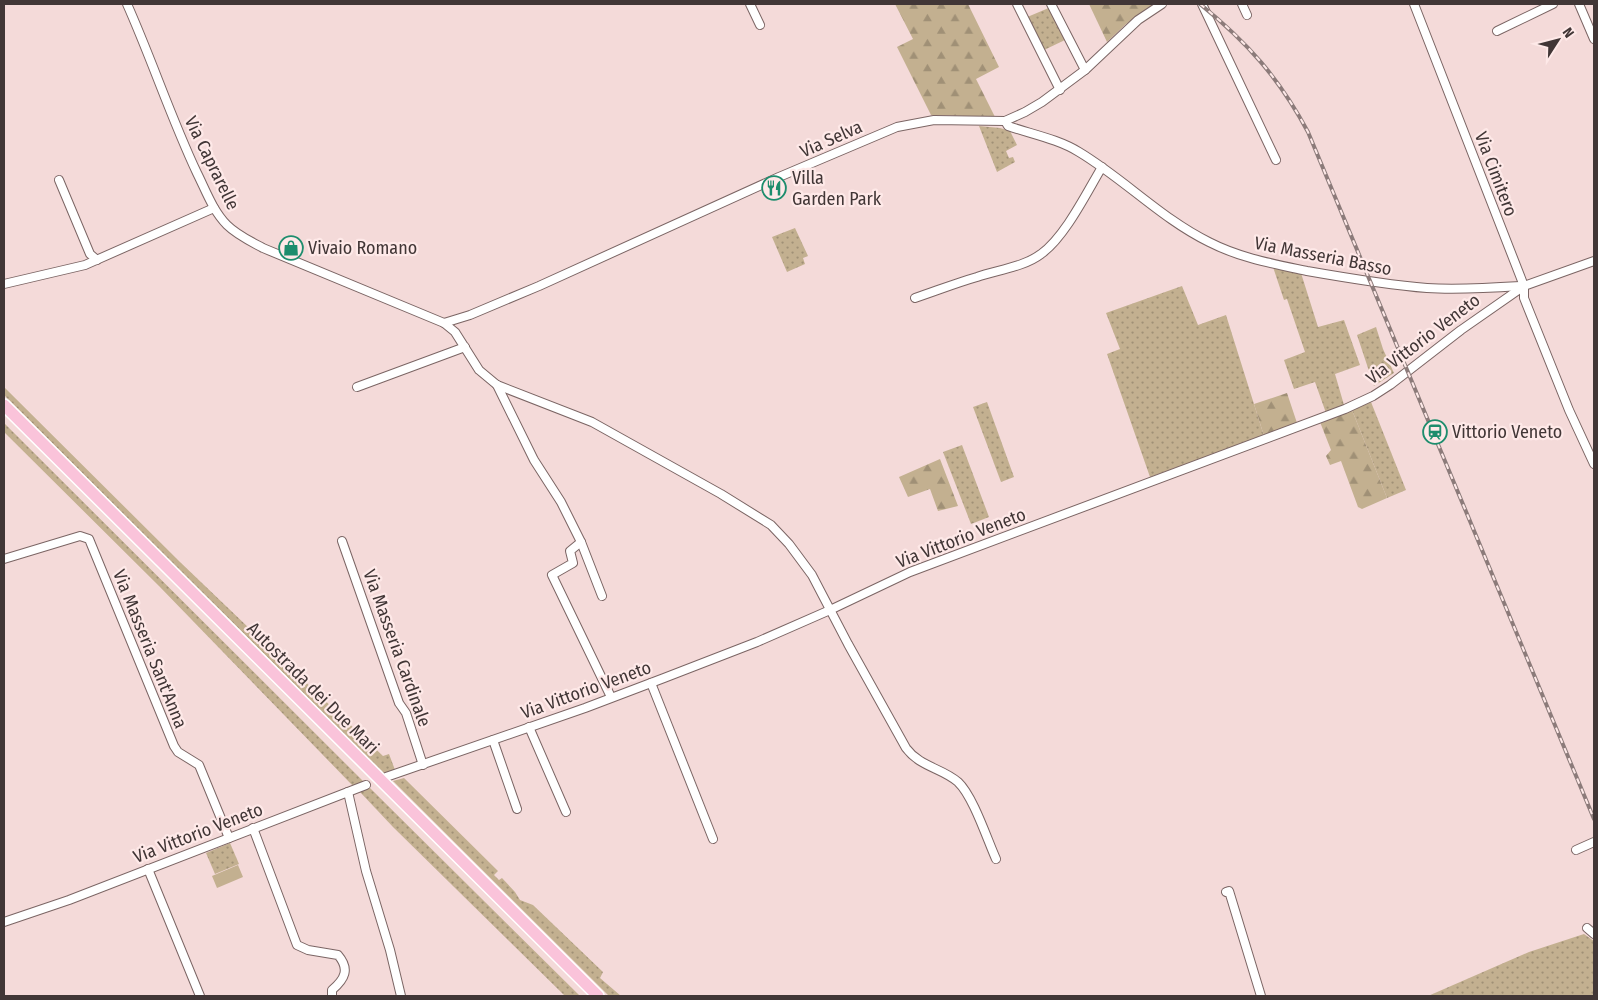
<svg xmlns="http://www.w3.org/2000/svg" width="1598" height="1000" font-family="'Fira Sans Condensed',sans-serif">
<defs>
<pattern id="grass-dots" width="8" height="8" patternUnits="userSpaceOnUse" patternTransform="scale(1.25)"><rect width="8" height="8" fill="#c3b090"/><path d="M2 2h.1M6 6h.1" fill="none" stroke="#a09076" stroke-width="1.8" stroke-linecap="round"/></pattern>
<pattern id="forest-firs" width="22" height="20" patternUnits="userSpaceOnUse" patternTransform="scale(1.25)"><rect width="22" height="20" fill="#c3b090"/><path d="M5 1l3.5 6h-7zM16 11l3.5 6h-7z" fill="#a09076"/></pattern>
</defs>
<rect width="100%" height="100%" fill="#f4dad9"/>
<g fill="url(#grass-dots)">
<path d="M1051 7 1067 39 1042 51 1025 18Z"/>
<path d="M979 126 1000 128 1010 131 1017 145 1006 151 1009 158 1013 157 1015 162 997 172Z"/>
<path d="M795 228 808 256 803 258 805 264 787 272 772 237Z"/>
<path d="M1273 267 1301 273 1318 327 1344 320 1360 365 1335 374 1344 405 1326 413 1315 382 1294 389 1284 360 1305 352 1287 299 1284 300Z"/>
<path d="M1182 286 1198 325 1226 315 1264 436 1150 477 1107 354 1120 349 1106 313Z"/>
<path d="M1376 327 1383 349 1394 373 1374 386 1357 335Z"/>
<path d="M4 387 180 562 383 756 389 754 395 770 385 774 4 395Z"/>
<path d="M987 402 1014 477 1001 482 973 407Z"/>
<path d="M1371 402 1406 490 1387 498 1352 410Z"/>
<path d="M4 423 364 782 353 786 159 586 4 432Z"/>
<path d="M962 445 989 517 971 524 943 452Z"/>
<path d="M404 778 498 871 494 875 499 880 502 878 515 892 520 900 533 905 603 972 600 978 621 996H609L393 781Z"/>
<path d="M370 788 580 996H565L393 827 360 792Z"/>
<path d="M230 843 239 864 215 874 206 853Z"/>
<path d="M1584 934 1594 941V996H1428L1529 952Z"/>
</g>
<g fill="url(#forest-firs)">
<path d="M895 4H968L999 67 976 79 995 117 931 115 897 47 913 39Z"/>
<path d="M1089 4H1154L1126 24 1107 42Z"/>
<path d="M1287 393 1297 423 1264 436 1254 404Z"/>
<path d="M1352 410 1387 498 1362 509 1358 507 1341 461 1330 465 1326 456 1331 450 1320 422Z"/>
<path d="M940 459 958 506 938 511 930 489 908 497 899 477Z"/>
</g>
<path fill="#c3b090" d="M238 865 243 877 217 888 212 876Z"/>
<g fill="none" stroke-linecap="round" stroke-linejoin="round">
<g stroke="#7b6564" stroke-width="10">
<g id="minor">
<path d="M127 4C152 60 171 118 197 173 206 191 213 211 227 225 237 235 250 241 263 248L444 323 455 332 479 370 497 385 592 422 721 494 771 525 789 544 812 575 848 644 906 748C920 767 942 768 958 782 973 796 987 839 996 859"/>
<path d="M750 4 760 25"/>
<path d="M1017 4 1060 90"/>
<path d="M1051 4 1085 70"/>
<path d="M1202 4 1276 160"/>
<path d="M1242 4 1247 15"/>
<path d="M1414 4 1524 286V298L1569 410 1594 464"/>
<path d="M1579 4 1594 39"/>
<path d="M1497 31 1553 4"/>
<path d="M1005 121 1008 126C1031 134 1058 139 1079 152 1124 179 1162 219 1209 242 1240 258 1274 264 1307 271 1347 278 1387 285 1427 288 1459 290 1490 288 1522 286"/>
<path d="M59 180 90 254 97 260"/>
<path d="M4 284 85 265 214 208"/>
<path d="M915 298C936 291 956 283 977 277 997 270 1024 267 1041 254 1065 237 1087 192 1102 167"/>
<path d="M444 323 470 315 539 286 779 177 897 127 934 120 1005 121 1025 112 1042 102 1085 70 1138 20 1162 4"/>
<path d="M497 385 534 460 561 502 581 542 602 596"/>
<path d="M357 387 465 347"/>
<path d="M342 541 399 703 406 713 423 765"/>
<path d="M581 542 570 551 573 563 552 575 611 697"/>
<path d="M4 559 80 536 89 539 174 746 178 752 199 765 229 838"/>
<path d="M651 683 713 839"/>
<path d="M529 727 566 812"/>
<path d="M493 740 517 809"/>
<path d="M386 777 585 708 664 678 757 642 830 610 910 572 1345 409 1373 396 1390 385 1461 330 1524 286 1594 261"/>
<path d="M348 792 366 871 390 950 401 996"/>
<path d="M253 828 297 945 308 950 338 955C350 969 345 979 332 990V996"/>
<path d="M1576 850 1594 842"/>
<path d="M148 869 200 996"/>
<path d="M1226 892 1229 891 1261 996"/>
<path d="M4 922 69 900 366 785"/>
<path d="M1587 928 1594 934"/>
</g>
</g>
<g stroke="#fff" stroke-width="14">
<path id="highway" d="M4 405 598 996"/>
</g>
<use href="#minor" stroke="#fff" stroke-width="8"/>
<use href="#highway" stroke="#fac3da" stroke-width="11"/>
<g stroke="#8c7b7a" stroke-width="4">
<path id="rail" d="M1200 4C1248 43 1279 78 1308 132L1594 819"/>
</g>
<use href="#rail" stroke="#fee9e8" stroke-width="2" stroke-dasharray="5.5" stroke-linecap="butt"/>
</g>
<defs>
<g id="restaurant-ring" transform="scale(1.25)"><circle r="9.5" fill="#fee9e8" stroke="#1d8d6d" stroke-width="1.5"/><path d="M-5-6h1v4h1v-4h1v4h1v-4h1v5L-1.5 .5V6h-2V.5L-5-1ZM5-6V6H3V1.5H1.5Q1.5-4 5-6Z" fill="#1d8d6d"/></g>
<g id="shop-ring" transform="scale(1.25)"><circle r="9.5" fill="#fee9e8" stroke="#1d8d6d" stroke-width="1.5"/><path d="M-5-2.5h2.3a2.7 3.5 0 0 1 5.4 0H5L5.5 6h-11ZM-1.5-2.5h3a1.5 2.3 0 0 0-3 0Z" fill="#1d8d6d"/></g>
<g id="station-ring" transform="scale(1.25)"><circle r="9.5" fill="#fee9e8" stroke="#1d8d6d" stroke-width="1.5"/><path d="M-3-6H3Q5-6 5-4V2Q5 4 3 4L4.5 6H3L1.5 4h-3L-3 6H-4.5L-3 4Q-5 4-5 2V-4Q-5-6-3-6ZM-3.5-4v3h7v-3ZM-3.5 1v1.5H-2V1ZM2 1v1.5H3.5V1Z" fill="#1d8d6d"/></g>
</defs>
<g fill-rule="evenodd">
<use href="#restaurant-ring" x="774" y="188"/>
<use href="#shop-ring" x="291" y="248"/>
<use href="#station-ring" x="1435" y="432"/>
</g>
<g text-anchor="middle" dominant-baseline="central" stroke-width="4.5" stroke-linejoin="round" paint-order="stroke">
<g font-size="18" fill="#413636" stroke="#fee9e8">
<text transform="translate(831 139) rotate(-24)">Via Selva</text>
<text transform="translate(212 163) rotate(64)">Via Caprarelle</text>
<text transform="translate(1496 174) rotate(69)">Via Cimitero</text>
<text transform="translate(1323 256) rotate(11)">Via Masseria Basso</text>
<text transform="translate(1423 339) rotate(-37)">Via Vittorio Veneto</text>
<text transform="translate(961 538) rotate(-21)">Via Vittorio Veneto</text>
<text transform="translate(397 648) rotate(70)">Via Masseria Cardinale</text>
<text transform="translate(150 649) rotate(68)">Via Masseria Sant'Anna</text>
<text transform="translate(313 688) rotate(45)">Autostrada dei Due Mari</text>
<text transform="translate(586 690) rotate(-20)">Via Vittorio Veneto</text>
<text transform="translate(198 833) rotate(-21)">Via Vittorio Veneto</text>
</g>
<g font-size="18" fill="#413636" stroke="#fee9e8" text-anchor="start">
<text x="792" y="178">Villa<tspan x="792" dy="21">Garden Park</tspan></text>
<text x="308" y="248">Vivaio Romano</text>
<text x="1452" y="432">Vittorio Veneto</text>
</g>
</g>
<rect width="1598" height="1000" fill="none" stroke="#413636" stroke-width="10"/>
<g transform="translate(1558 40) rotate(54)" stroke="#fee9e8" stroke-width="4" paint-order="stroke">
<path d="M0-4L9 19L0 12L-9 19Z" fill="#413636"/>
<text y="-8" font-size="14" font-weight="bold" text-anchor="middle" fill="#413636">N</text>
</g>
</svg>
